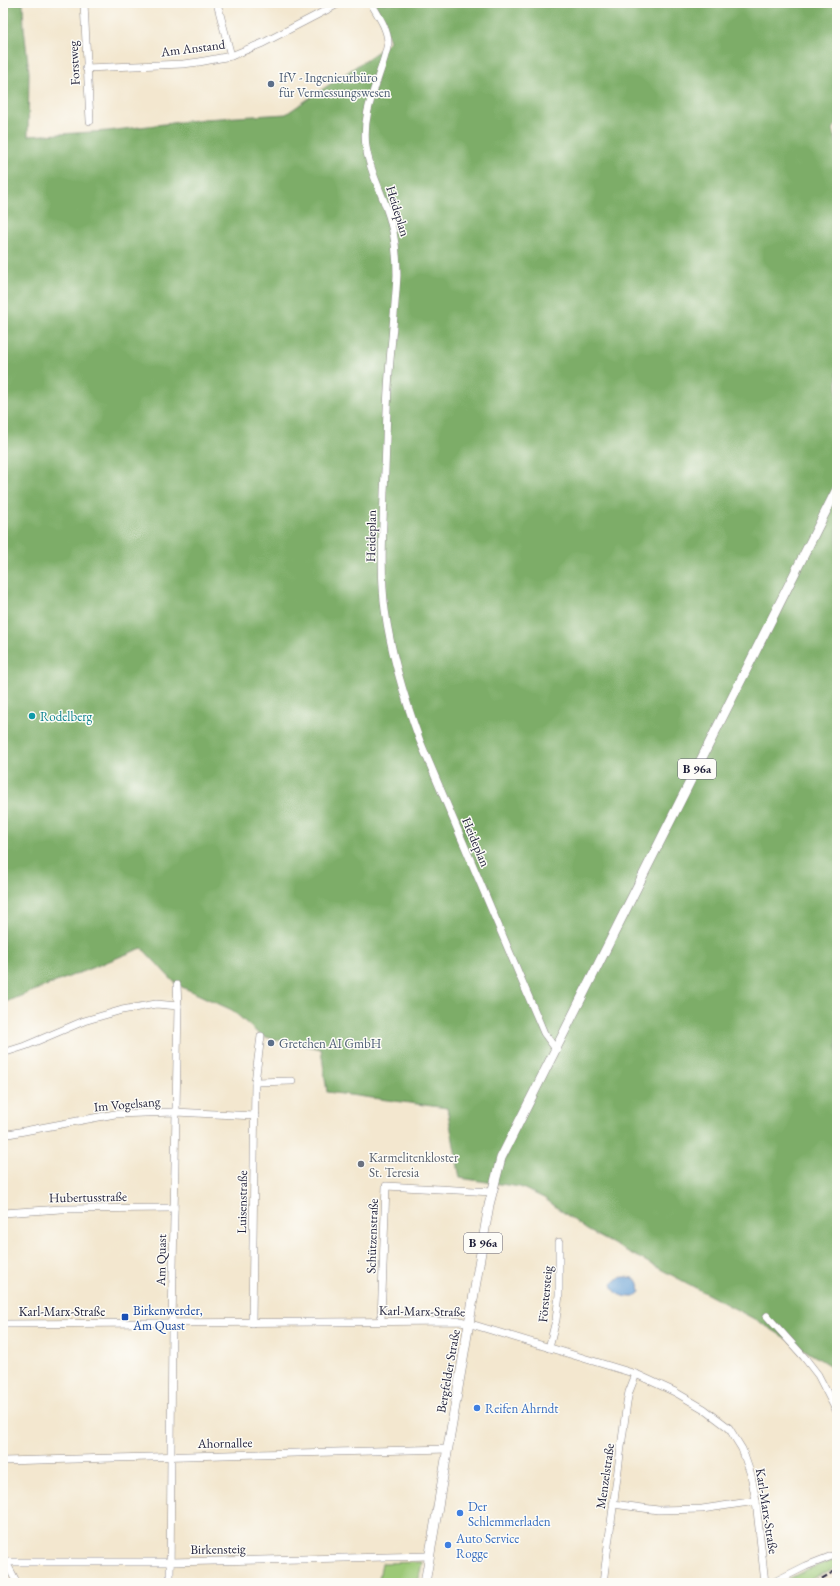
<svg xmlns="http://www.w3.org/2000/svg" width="840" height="1586" font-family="'EB Garamond',serif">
<rect width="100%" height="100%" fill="#fdfcf7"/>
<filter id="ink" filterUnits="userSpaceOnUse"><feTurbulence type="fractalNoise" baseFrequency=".025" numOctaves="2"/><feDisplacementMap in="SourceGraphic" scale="8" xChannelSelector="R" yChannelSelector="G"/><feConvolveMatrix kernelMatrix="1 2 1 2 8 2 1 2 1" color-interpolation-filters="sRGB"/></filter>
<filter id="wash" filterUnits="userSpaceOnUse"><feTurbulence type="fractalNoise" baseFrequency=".012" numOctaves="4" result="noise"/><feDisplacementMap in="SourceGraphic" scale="16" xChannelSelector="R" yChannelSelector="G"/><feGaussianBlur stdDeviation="0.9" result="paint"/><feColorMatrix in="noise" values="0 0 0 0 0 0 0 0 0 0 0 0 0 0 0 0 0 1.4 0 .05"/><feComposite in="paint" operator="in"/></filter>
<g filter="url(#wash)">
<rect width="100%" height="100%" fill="#f3e7cf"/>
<g fill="#9cc977" stroke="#5f7659">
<path d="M837 1559V1567L803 1583H780L808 1569Z"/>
<path d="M422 1562 418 1583H378L382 1563Z"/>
</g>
<path fill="#7dad68" stroke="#506852" d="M3 3H23L24 28 29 72 28 136 108 131 204 119 286 114 383 48 390 41 375 3H837V123L833 129 837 145V1370L758 1321 587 1230 544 1198 520 1187 460 1178 447 1108 327 1092 321 1049 261 1036 232 1010 182 987 173 981 142 948 3 1003Z"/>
<path fill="#659fd4" stroke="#446088" d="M627 1277 633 1278 639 1283 640 1292 634 1297C623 1297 615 1296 612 1284 616 1278 620 1277 627 1277Z"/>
</g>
<g filter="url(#ink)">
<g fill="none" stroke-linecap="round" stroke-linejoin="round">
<g stroke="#8a8485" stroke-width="8">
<g id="minor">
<path d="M84 3 90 121"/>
<path d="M217 3 231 56"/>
<path d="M371 3C378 15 388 29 388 43 381 79 361 108 366 147 369 168 378 185 385 204 394 227 397 251 397 275 395 313 390 351 388 389 386 423 386 458 384 492 383 531 380 571 385 610 391 654 405 700 420 741L544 1033 555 1048"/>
<path d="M86 68 183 64 199 62 231 56 263 43 340 3"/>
<path d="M3 1053 25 1046 84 1021 122 1010 156 1004 178 1006"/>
<path d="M255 1082 292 1081"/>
<path d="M3 1135 115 1114 175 1112 255 1116"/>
<path d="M3 1213 61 1209 174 1208"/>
<path d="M767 1316 804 1357 818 1375 837 1412"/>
<path d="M381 1321 386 1186 492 1192"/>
<path d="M252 1323 255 1082 261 1036"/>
<path d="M3 1324 461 1321 636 1374 675 1392 704 1409 729 1428 742 1449 751 1475 756 1501 765 1583"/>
<path d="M549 1348 556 1320 559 1295V1242"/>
<path d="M3 1461 448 1449"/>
<path d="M613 1504 658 1510 702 1509 756 1501"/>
<path d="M4 1562H6L17 1583"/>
<path d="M6 1562H170L429 1556"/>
<path d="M170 1583 172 1322 178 1006 177 985"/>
<path d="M603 1583 627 1402 629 1392 636 1374"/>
<path d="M772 1583 806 1566 837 1554"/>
</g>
</g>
<g stroke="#8a8485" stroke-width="10">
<path id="major" d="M425 1583 489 1205 501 1158 837 489"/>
</g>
<use href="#minor" stroke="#fff" stroke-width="7"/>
<use href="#major" stroke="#fff" stroke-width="9"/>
<path stroke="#22223b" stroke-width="2" stroke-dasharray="6 3" stroke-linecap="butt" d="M814 1583 837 1570"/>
</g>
</g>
<g fill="#5c6f8a" stroke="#fdfcf7" stroke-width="1.5">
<circle cx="271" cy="84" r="4"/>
<circle cx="271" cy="1043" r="4"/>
</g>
<circle fill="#0f9aa8" stroke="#fdfcf7" stroke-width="1.5" cx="32" cy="716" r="4"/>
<circle fill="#6b7280" stroke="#fdfcf7" stroke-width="1.5" cx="361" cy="1164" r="4"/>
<rect fill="#1a4fb4" stroke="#fdfcf7" stroke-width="1.5" x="121" y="1313" width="8" height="8" rx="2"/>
<g fill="#3f7fe0" stroke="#fdfcf7" stroke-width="1.5">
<circle cx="477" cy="1408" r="4"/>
<circle cx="460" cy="1513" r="4"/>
<circle cx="448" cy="1545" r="4"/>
</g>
<g text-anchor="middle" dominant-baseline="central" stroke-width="3" stroke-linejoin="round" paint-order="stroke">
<g fill="#fdfcf7" stroke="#646373" stroke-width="1">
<rect x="678" y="759" width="38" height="20" rx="3"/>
<rect x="464" y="1233" width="38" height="20" rx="3"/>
</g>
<g font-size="12" font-weight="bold" fill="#22223b">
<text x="697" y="769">B 96a</text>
<text x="483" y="1243">B 96a</text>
</g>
<g font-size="13" fill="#22223b" stroke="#fdfcf7">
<text transform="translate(193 48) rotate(-7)">Am Anstand</text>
<text transform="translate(74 63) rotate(-93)">Forstweg</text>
<text transform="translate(398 211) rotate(73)">Heideplan</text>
<text transform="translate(371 536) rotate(-89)">Heideplan</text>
<text transform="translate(476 842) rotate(67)">Heideplan</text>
<text transform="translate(127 1104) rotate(-5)">Im Vogelsang</text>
<text transform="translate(88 1197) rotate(-1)">Hubertusstraße</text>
<text transform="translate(242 1202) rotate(-89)">Luisenstraße</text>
<text transform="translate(372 1236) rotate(-88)">Schützenstraße</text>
<text transform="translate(161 1260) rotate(-89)">Am Quast</text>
<text transform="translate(545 1294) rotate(-85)">Förstersteig</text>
<text x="62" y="1311">Karl-Marx-Straße</text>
<text transform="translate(422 1311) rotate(1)">Karl-Marx-Straße</text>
<text transform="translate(448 1371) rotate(-80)">Bergfelder Straße</text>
<text transform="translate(225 1443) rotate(-1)">Ahornallee</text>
<text transform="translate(605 1476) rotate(-82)">Menzelstraße</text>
<text transform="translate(767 1511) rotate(81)">Karl-Marx-Straße</text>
<text transform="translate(218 1549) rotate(-1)">Birkensteig</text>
</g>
<g font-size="13" fill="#4e5e75" stroke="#fdfcf7" text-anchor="start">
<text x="279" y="77">IfV - Ingenieurbüro<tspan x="279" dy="15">für Vermessungswesen</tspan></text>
<text x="279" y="1043">Gretchen AI GmbH</text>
</g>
<g font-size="13" fill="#0d838f" stroke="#fdfcf7" text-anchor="start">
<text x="40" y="716">Rodelberg</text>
</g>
<g font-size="13" fill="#5b616d" stroke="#fdfcf7" text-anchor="start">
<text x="369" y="1157">Karmelitenkloster<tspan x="369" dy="15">St. Teresia</tspan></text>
</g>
<g font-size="13" fill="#164399" stroke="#fdfcf7" text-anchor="start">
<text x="133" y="1310">Birkenwerder,<tspan x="133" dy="15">Am Quast</tspan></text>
</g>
<g font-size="13" fill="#366cbe" stroke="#fdfcf7" text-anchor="start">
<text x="485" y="1408">Reifen Ahrndt</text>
<text x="468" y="1506">Der<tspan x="468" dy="15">Schlemmerladen</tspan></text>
<text x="456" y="1538">Auto Service<tspan x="456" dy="15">Rogge</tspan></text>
</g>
</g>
<rect width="840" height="1586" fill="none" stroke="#fdfcf7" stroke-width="16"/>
</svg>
